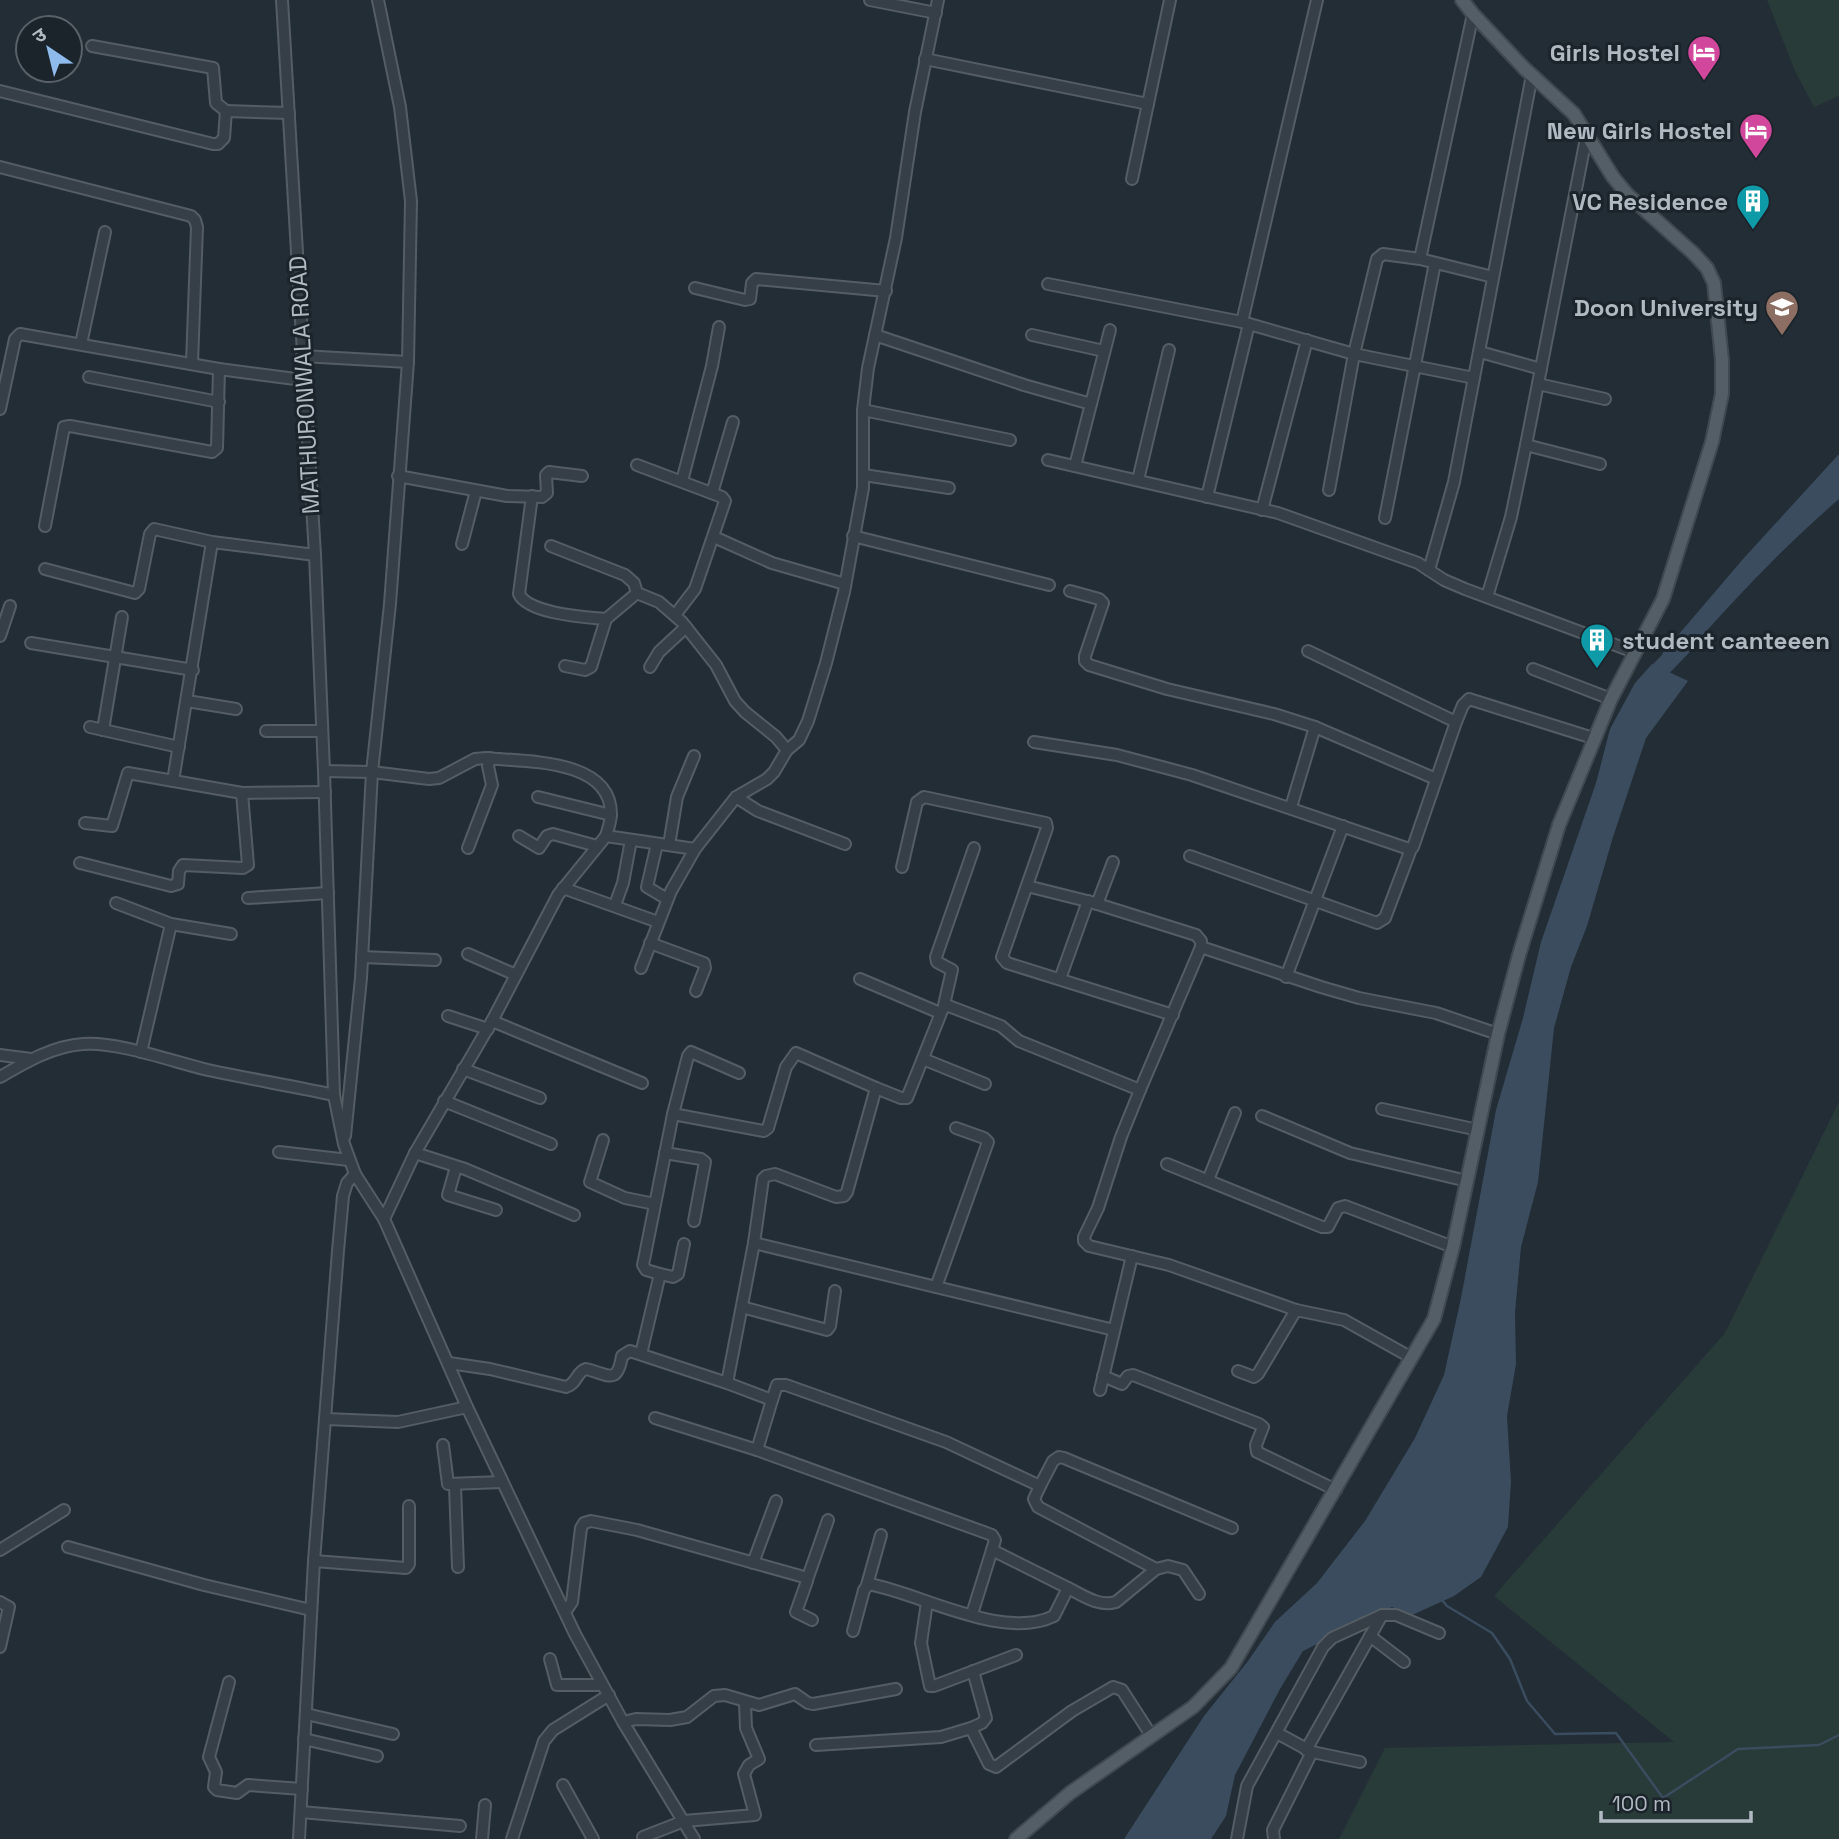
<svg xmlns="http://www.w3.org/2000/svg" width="1839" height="1839" font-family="'Space Grotesk','Noto Sans Devanagari',sans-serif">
<rect width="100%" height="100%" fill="#232d36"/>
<g fill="#283b39">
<path d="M1767 0H1839V96L1814 107 1795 71Z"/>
<path d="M1839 1102V1839H1339L1385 1748 1674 1742 1494 1596 1725 1333Z"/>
</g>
<g fill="#3a4c5e">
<path d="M1839 454V499C1781 549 1729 605 1678 663L1662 654 1743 559Z"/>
<path d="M1652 664 1688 681 1646 738 1613 837 1587 926 1571 967 1554 1028 1538 1182 1521 1247 1515 1313 1516 1364 1507 1416 1511 1482 1508 1527 1481 1577 1454 1596 1410 1616 1392 1607 1303 1651 1280 1689 1235 1775 1226 1816 1211 1839H1124L1204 1716 1248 1661 1275 1622 1317 1583 1365 1521 1415 1438 1444 1375 1461 1298 1496 1110 1523 1018 1541 942 1596 783 1610 729 1635 683Z"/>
</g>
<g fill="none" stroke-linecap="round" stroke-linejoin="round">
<path stroke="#3a4c5e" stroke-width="2.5" d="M1442 1600 1447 1606 1492 1633 1510 1659 1527 1701 1555 1734 1616 1733 1663 1798 1738 1749 1819 1745 1839 1735"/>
<path stroke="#3a4c5e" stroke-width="18" d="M1649 687 1657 673 1687 642"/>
<g stroke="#545d64" stroke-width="14">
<g id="minor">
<path d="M282 0 315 555 324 771 334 1095 344 1144 355 1174 384 1219 467 1407 575 1634 623 1722 694 1839"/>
<path d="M870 0 936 13"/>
<path d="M92 46 213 68 216 103 226 111"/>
<path d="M925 59 1148 104"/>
<path d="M0 91 213 144H218L224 138 226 111 289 113"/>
<path d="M0 167 191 216 195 220 197 227 192 363"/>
<path d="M1132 179 1170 0"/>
<path d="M1420 259 1493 277"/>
<path d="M1048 284 1242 322 1354 354 1474 378"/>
<path d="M695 288 745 300 750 299 752 283 756 279 886 291"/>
<path d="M1242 322 1317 0"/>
<path d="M875 335 1024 385 1091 404"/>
<path d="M1032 335 1104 351"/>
<path d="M81 344 105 232"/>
<path d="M1480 352 1541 369"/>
<path d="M302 356 408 362"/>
<path d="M89 377 219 402"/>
<path d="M1538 384 1605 399"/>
<path d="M0 409 15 339 20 334 219 369 303 380"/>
<path d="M863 410 1010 440"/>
<path d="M1526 445 1587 133"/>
<path d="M1048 460 1278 513 1418 563 1444 580 1465 589 1634 652"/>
<path d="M637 465 722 497 725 501 695 589 675 615"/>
<path d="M1075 466 1110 330"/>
<path d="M864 475 949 488"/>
<path d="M398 476 507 496 542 497 547 493 546 475 549 472 582 476"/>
<path d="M1138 480 1169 350"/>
<path d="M682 481 712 366 719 327"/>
<path d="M1329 490 1354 354 1377 259 1383 254 1420 259 1473 14"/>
<path d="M712 493 733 422"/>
<path d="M1207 497 1249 324"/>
<path d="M1262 510 1307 340"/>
<path d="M1385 518 1435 263"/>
<path d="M45 526 64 427 70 426 212 452 217 448 219 369"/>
<path d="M853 536 1049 585"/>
<path d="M714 537 772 563 845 584"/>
<path d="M462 544 476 491"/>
<path d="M551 546 625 575 634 583 637 593"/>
<path d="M45 569 135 593 139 589 150 534 154 529 212 542"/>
<path d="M1429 570 1454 482 1532 75"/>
<path d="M1070 591 1099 599 1103 603 1085 656V661L1089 665 1167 689 1274 714 1315 727 1436 779"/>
<path d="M1487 597 1511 517 1526 445 1600 464"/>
<path d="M0 636 10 606"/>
<path d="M31 643 193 670"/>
<path d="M1308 651 1456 722"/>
<path d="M565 666 585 670 591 667 606 619"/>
<path d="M650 667 659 652 686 627"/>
<path d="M1533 669 1611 699"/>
<path d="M187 701 236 709"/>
<path d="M90 727 179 747"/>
<path d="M103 730 122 617"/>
<path d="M266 731H322"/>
<path d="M1034 742 1117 755 1192 775 1409 849 1413 847 1456 722 1463 705 1469 699 1593 738"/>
<path d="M787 750 799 740 808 721 826 663 844 592 863 488V410L868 368 896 238 915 112 938 0"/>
<path d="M324 771 372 772 429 779 439 778 475 759 486 758C524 762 611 758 611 814 611 821 608 829 606 836"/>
<path d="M173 781 212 542 315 555"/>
<path d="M242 793 325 792"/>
<path d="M538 797 611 815"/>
<path d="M736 797 758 811 845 844"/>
<path d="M1291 807 1315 727"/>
<path d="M519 836 539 848 547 836 553 834 597 846"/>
<path d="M657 844 647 887 667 899"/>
<path d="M669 845 677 797 694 756"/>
<path d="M468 848 492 785 488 766 490 758"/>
<path d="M1190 856 1377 923 1385 918 1411 849"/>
<path d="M80 863 171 886 178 884 179 871 183 865 243 868 248 865 242 793 128 773 112 826 85 823"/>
<path d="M902 867 917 802 924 797 1046 823 1047 828 1002 957 1007 963 1173 1015"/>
<path d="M1027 886 1091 902 1196 935 1201 941V947"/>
<path d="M563 888 658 922"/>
<path d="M248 898 328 893"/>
<path d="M116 903 171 924 231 934"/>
<path d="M1097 904 1113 862"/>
<path d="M615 905 623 883 631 840"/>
<path d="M650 943 704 963 705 968 696 991"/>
<path d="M468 954 516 975"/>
<path d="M362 957 435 960"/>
<path d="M641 968 671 891 695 849"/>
<path d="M1286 977 1343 826"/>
<path d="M860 979 940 1013 946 1005 1001 1026 1019 1041 1140 1090"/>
<path d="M1060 979 1088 901"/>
<path d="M944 1005 952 970 937 962 936 957 974 848"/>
<path d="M448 1016 488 1029"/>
<path d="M492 1021 642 1083"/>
<path d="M141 1052 171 924"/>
<path d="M0 1055 31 1059"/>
<path d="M923 1059 985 1084"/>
<path d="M463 1069 540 1098"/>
<path d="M0 1077C26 1062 53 1046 83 1044 117 1041 174 1062 208 1070 250 1079 292 1086 334 1095"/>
<path d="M876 1088 901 1098H907L941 1013"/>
<path d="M444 1101 551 1144"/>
<path d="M1382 1109 1478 1130"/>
<path d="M673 1114 764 1131 768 1128 786 1067 796 1053 876 1088 847 1192 844 1196 836 1197 775 1174 766 1176 763 1179 754 1243 727 1383"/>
<path d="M1262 1116 1350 1153 1467 1181"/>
<path d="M345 1136 361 978 372 772 390 604 408 362 411 201 400 107 378 0"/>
<path d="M603 1140 590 1182 625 1198 655 1204"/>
<path d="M279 1152 349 1160"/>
<path d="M415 1153 465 1169 574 1215"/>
<path d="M665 1153 701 1159 705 1162 694 1221"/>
<path d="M1167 1164 1322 1227H1328L1338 1208 1345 1206 1453 1247"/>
<path d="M456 1167 448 1195 496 1210"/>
<path d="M1208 1180 1235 1113"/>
<path d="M384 1219 415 1153 492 1021 558 895 606 836 695 849 736 797 767 779 774 772 787 750 776 737 745 712 735 701 716 665 682 622 659 602 637 593 606 619C585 617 529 614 519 594L532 496"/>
<path d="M754 1243 1114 1330"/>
<path d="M660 1274 673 1277 678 1274 684 1244"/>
<path d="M936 1287 988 1142 984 1138 956 1128"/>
<path d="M742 1307 827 1330 830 1326 835 1291"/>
<path d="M641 1354 660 1274 646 1270 643 1265 673 1114 688 1056 691 1052 739 1073"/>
<path d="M1412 1358 1344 1320 1296 1310 1169 1265 1089 1246 1084 1241V1237L1098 1208 1121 1137 1140 1090 1201 947 1321 987 1359 998 1436 1013 1498 1034"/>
<path d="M449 1363 490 1369 566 1387C577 1384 576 1372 586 1369 608 1374 617 1386 622 1356L630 1351 727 1383 772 1400 777 1385H786L946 1442 1040 1486 1053 1461 1059 1457 1064 1458 1232 1528"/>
<path d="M1238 1371 1254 1377 1258 1374 1296 1310"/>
<path d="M1103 1376 1122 1384 1128 1376 1133 1375 1259 1424 1263 1427 1256 1445 1257 1452 1336 1490"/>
<path d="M1100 1390 1132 1256"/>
<path d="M772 1400 757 1450 992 1535 995 1540 992 1550 1068 1588 1054 1616C1003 1641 922 1594 869 1584L864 1590 853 1631"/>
<path d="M655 1418 757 1450"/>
<path d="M326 1419 398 1422 467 1407"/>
<path d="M443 1445 448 1484 502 1482"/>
<path d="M455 1486 458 1567"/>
<path d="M1040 1486 1034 1499 1038 1507 1156 1569 1168 1566 1183 1570 1199 1594"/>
<path d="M68 1547 204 1585 311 1610"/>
<path d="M0 1550 64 1510"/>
<path d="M314 1561 406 1568 409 1564V1506"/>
<path d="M753 1563 776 1501"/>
<path d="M807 1580 828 1520"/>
<path d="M867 1585 881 1535"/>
<path d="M1068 1588C1084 1596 1099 1607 1116 1602L1156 1569"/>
<path d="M0 1602 9 1607 0 1647"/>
<path d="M927 1602 921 1643 930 1686H934L1016 1655"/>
<path d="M565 1612 572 1602 581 1528 584 1523 591 1521 637 1530 804 1577 807 1581 796 1612 812 1620"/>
<path d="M972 1614 992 1550"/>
<path d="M1370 1636 1404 1662"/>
<path d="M550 1659 557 1685H602"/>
<path d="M229 1682 209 1757 216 1772 214 1787 217 1790 237 1793 248 1785 302 1789"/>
<path d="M306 1714 393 1734"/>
<path d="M623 1722 636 1719 670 1720 687 1717 714 1696 725 1695 759 1705 795 1694 808 1703 813 1704 896 1689"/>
<path d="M971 1728 982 1723 986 1718 973 1671"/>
<path d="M1277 1733 1312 1752 1360 1762"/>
<path d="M304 1739 377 1756"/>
<path d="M816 1745 941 1737 971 1728 989 1764 996 1767 1072 1711 1113 1687 1122 1690 1151 1735"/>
<path d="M1306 1750 1382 1615"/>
<path d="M563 1785 593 1839"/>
<path d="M301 1812 460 1826"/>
<path d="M643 1837 684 1821 755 1815 744 1774 749 1765 759 1759 746 1728 745 1702"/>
<path d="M299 1839 314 1561 338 1251 343 1196 347 1183 355 1174"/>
<path d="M482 1839 485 1805"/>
<path d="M512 1839 544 1741 553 1730 609 1695"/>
<path d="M1237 1839 1247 1786 1323 1647 1332 1638 1382 1615H1396L1439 1633"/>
<path d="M1274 1839 1273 1830 1312 1752"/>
</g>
</g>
<g stroke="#404850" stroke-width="16">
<path id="major" d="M1016 1839 1070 1793 1193 1707 1231 1668 1434 1319 1453 1247 1498 1034 1519 955 1559 825 1611 699 1663 599 1712 442 1722 394V360L1714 283 1707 268 1693 253 1628 195 1613 177 1574 114 1524 68 1473 14 1462 0"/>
</g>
<use href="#minor" stroke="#363f47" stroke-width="10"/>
<use href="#major" stroke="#545e67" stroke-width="12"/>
</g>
<defs>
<g id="hotel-pin" transform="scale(1.75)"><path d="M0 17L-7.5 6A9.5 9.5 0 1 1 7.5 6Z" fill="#d1479c" stroke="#1c242b"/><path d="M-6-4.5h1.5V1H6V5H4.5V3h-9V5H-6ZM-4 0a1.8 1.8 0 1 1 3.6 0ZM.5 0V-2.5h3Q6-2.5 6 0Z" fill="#fff"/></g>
<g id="building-pin" transform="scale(1.75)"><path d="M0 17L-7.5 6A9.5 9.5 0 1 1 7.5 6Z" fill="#0f9aa8" stroke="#1c242b"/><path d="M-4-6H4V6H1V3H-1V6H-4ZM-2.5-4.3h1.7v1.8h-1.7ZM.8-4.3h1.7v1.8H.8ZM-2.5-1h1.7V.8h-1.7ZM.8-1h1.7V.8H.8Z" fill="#fff"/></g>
<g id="university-pin" transform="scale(1.75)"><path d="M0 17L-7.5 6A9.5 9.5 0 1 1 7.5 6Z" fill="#8d6e63" stroke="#1c242b"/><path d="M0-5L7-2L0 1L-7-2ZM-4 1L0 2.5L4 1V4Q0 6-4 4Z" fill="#fff"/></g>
</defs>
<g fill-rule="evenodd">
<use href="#hotel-pin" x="1704" y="52"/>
<use href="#hotel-pin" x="1756" y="130"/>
<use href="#building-pin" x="1753" y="201"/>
<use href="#university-pin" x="1782" y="307"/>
<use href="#building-pin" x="1597" y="640"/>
</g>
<g text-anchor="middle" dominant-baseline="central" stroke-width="6" stroke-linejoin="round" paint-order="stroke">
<g font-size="24" font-weight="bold" fill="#b1bac3" stroke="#1c242b" text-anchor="end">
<text x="1680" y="52">Girls Hostel</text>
<text x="1732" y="130">New Girls Hostel</text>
<text x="1728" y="201">VC Residence</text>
<text x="1758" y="307">Doon University</text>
<text x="1622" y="640" text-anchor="start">student canteeen</text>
</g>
<g font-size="24" fill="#b1bac3" stroke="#1c242b">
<text transform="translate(304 385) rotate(-93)">MATHURONWALA ROAD</text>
</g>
</g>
<g transform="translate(49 49) rotate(325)"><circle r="33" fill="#1c242b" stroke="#586068" stroke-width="2"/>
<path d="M0-5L12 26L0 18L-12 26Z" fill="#8ebbec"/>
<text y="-10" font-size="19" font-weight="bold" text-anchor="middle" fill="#b1bac3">उ</text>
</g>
<path d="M1601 1811v10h150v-10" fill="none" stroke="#b1bac3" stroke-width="3.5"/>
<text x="1612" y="1811" font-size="21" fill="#b1bac3" stroke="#1c242b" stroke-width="5" paint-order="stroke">100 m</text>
</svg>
